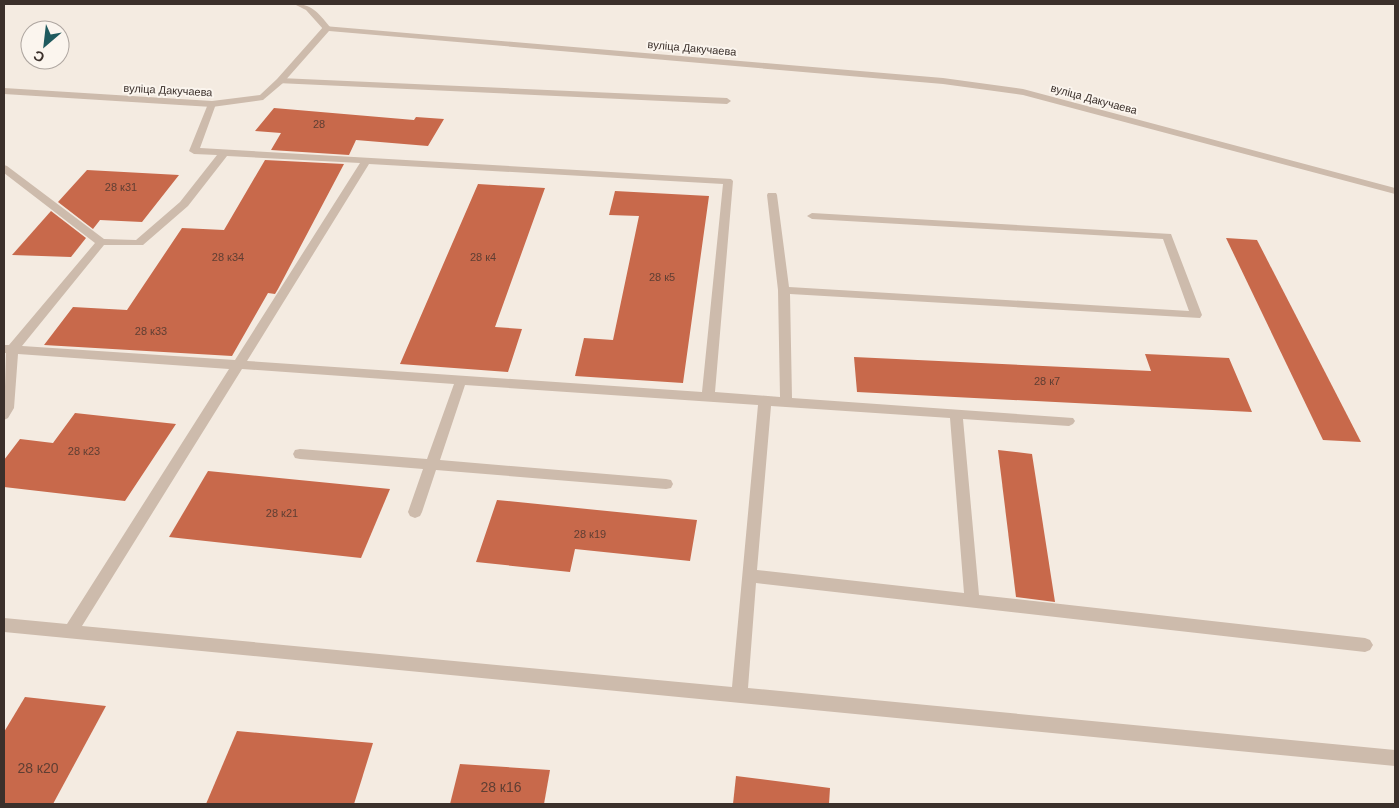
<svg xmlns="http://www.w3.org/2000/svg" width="1399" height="808" font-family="Arial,sans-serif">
<rect width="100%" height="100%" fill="#f4ebe1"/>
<g fill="#c8694b">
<path d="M274 108 414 120 416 117 444 119 428 146 356 140 349 155 271 150 281 133 255 131Z"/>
<path d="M265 160 344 164 278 289 275 294 268 293 232 356 44 345 73 307 127 310 182 228 224 230Z"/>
<path d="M87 170 179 175 142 222 100 220 93 229 58 202Z"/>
<path d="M478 184 545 188 495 327 522 329 508 372 400 364Z"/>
<path d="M615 191 709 196 683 383 575 376 584 338 613 340 639 216 609 215Z"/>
<path d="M51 211 86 238 71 257 12 255Z"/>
<path d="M1226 238 1257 240 1361 442 1323 440Z"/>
<path d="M1145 354 1229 358 1252 412 857 392 854 357 1151 371Z"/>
<path d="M75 413 176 424 125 501 4 487V460L20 439 53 443Z"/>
<path d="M998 450 1032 454 1055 602 1016 597Z"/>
<path d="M208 471 390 489 361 558 169 537Z"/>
<path d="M497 500 697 520 690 561 575 549 570 572 476 562Z"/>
<path d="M25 697 106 706 53 804H4V732Z"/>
<path d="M237 731 373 743 354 804H206Z"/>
<path d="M460 764 550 770 544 804H450Z"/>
<path d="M736 776 830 788 829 804H733Z"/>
</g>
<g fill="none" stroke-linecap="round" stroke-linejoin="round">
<g fill="#cdbbac" fill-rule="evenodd">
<path d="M294 4C312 3 320 15 331 28L324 30 306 10Z"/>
<path d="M280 78 727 98 731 101 727 104 277 83 276 81Z"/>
<path d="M212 101 216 104 200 148 731 179 733 181 715 392 780 397 778 290 767 195 768 193H776L777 195 789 287 1189 311 1163 239 812 219 807 216 812 213 1171 234 1202 315 1200 318 790 294 792 398 1073 418 1075 421 1073 424 1069 426 963 419 979 595 1365 638 1370 640 1373 645 1370 650 1365 652 756 583 748 688 1395 750V766L4 632V618L67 624 229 369 18 354 14 408 8 418 4 420 6 353H4V345H9L95 243 4 173V165L7 166 104 239 136 240 180 202 217 155 194 154 189 151 208 104ZM227 156 360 163 235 360 22 346 104 245H143L188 206ZM369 164 723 184 702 392 247 361ZM242 369 454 384 427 459 300 449 295 450 293 454 295 458 300 459 423 469 408 512 410 516 415 518 420 516 422 512 436 470 666 489 671 488 673 484 671 480 666 479 440 460 465 385 758 405 732 687 82 626ZM771 406 950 418 964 593 757 570Z"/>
</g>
<path fill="#cdbbac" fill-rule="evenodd" d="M324 26 943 78 1023 89 1395 188V194L1023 95 943 84 329 31 283 83 263 100 212 107 4 94V88L212 101 260 95 277 79Z"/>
</g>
<g text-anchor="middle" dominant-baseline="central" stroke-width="4" stroke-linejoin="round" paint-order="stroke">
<g font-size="11" fill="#3b302b" stroke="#fbf5ee">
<text transform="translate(692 48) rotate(5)">вуліца Дакучаева</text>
<text transform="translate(168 90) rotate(3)">вуліца Дакучаева</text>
<text transform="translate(1094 99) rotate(15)">вуліца Дакучаева</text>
</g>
<g font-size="11" fill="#5e3e33">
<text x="319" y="124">28</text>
<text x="121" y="187">28 к31</text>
<text x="228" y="257">28 к34</text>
<text x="483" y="257">28 к4</text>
<text x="662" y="277">28 к5</text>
<text x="151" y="331">28 к33</text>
<text x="1047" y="381">28 к7</text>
<text x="84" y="451">28 к23</text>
<text x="282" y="513">28 к21</text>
<text x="590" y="534">28 к19</text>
</g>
<g font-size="14" fill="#5e3e33">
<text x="38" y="768">28 к20</text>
<text x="501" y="787">28 к16</text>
</g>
</g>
<rect width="1399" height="808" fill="none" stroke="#3b302b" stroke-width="10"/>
<g transform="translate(45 45) rotate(208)"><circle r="24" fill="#fbf5ee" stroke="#aea6a0"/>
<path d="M0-4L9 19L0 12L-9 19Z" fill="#1f5a5e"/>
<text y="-8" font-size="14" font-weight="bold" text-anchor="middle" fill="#3b302b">С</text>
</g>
</svg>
